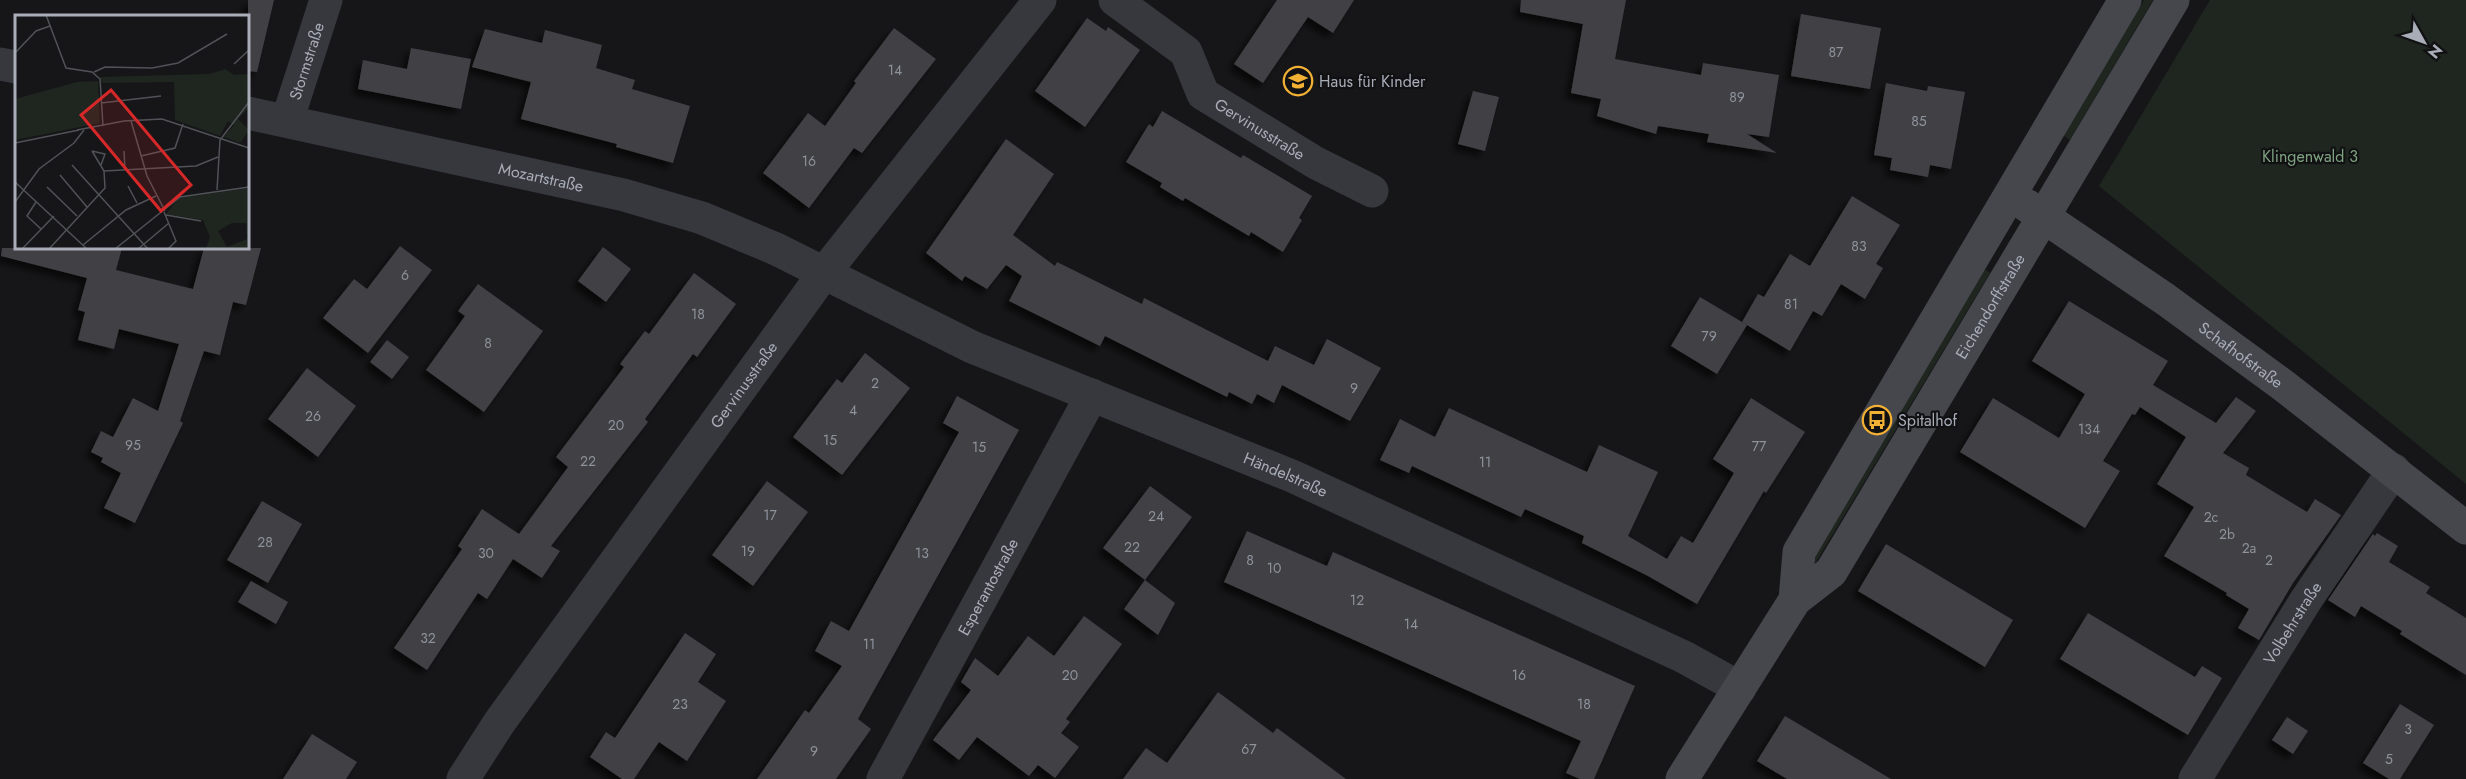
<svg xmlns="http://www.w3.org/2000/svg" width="2466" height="779" font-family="Jost,sans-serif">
<defs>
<filter id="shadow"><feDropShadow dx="-5.5" dy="5.5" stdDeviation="3" flood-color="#0009"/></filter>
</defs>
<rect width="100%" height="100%" fill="#161618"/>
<g fill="#1e261f">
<path d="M2144 0H2153L2070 140 2063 135Z"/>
<path d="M2210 0H2466V484L2099 186Z"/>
<path d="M1983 268 1990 273 1816 562 1812 564 1809 558Z"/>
</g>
<g fill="#404145" filter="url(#shadow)">
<path d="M248 0H274L257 72 248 71Z"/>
<path d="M1277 0H1354L1333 33 1308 17 1263 83 1234 64Z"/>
<path d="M1521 0H1626L1615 59 1701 75 1703 63 1779 75 1769 137 1747 134 1777 153 1707 142 1709 134 1658 126 1656 134 1597 116 1601 99 1571 93 1583 24 1520 12Z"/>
<path d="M1801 14 1881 28 1870 89 1791 76Z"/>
<path d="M1087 18 1106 31 1108 27 1140 50 1085 127 1035 91Z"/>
<path d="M894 28 936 59 862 153 854 148 809 208 763 173 808 113 825 126 856 83 854 81Z"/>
<path d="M485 29 542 43 545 30 602 45 596 68 635 80 632 89 690 106 673 163 616 147 617 144 521 119 531 82 472 67Z"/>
<path d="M411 48 471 59 461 109 358 89 363 60 407 69Z"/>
<path d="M1886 83 1927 91 1928 86 1965 92 1951 169 1930 165 1928 177 1890 170 1892 158 1874 155Z"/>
<path d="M1473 91 1499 97 1485 151 1458 144Z"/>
<path d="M1162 111 1241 158 1243 155 1312 196 1299 218 1302 220 1283 252 1251 232 1249 236 1185 198 1183 201 1160 187 1162 183 1126 162 1149 124 1153 127Z"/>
<path d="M1006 139 1054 174 1013 235 1055 266 1057 262 1142 304 1144 298 1268 361 1275 346 1314 365 1327 339 1381 368 1350 421 1282 385 1274 403 1257 394 1252 404 1229 392 1227 397 1105 336 1100 346 1009 301 1022 276 1006 265 987 289 965 276 962 281 926 253Z"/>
<path d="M1852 196 1900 225 1876 264 1883 268 1865 299 1841 284 1822 316 1813 311 1790 351 1742 322 1758 294 1764 297 1790 254 1810 266Z"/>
<path d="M400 246 432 270 368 353 323 318 354 279 367 289Z"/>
<path d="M603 247 631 269 606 302 578 281Z"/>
<path d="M2 248H122L116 270 193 289 204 248H261L246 305 233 302 220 355 204 351 180 421 183 423 135 523 104 508 121 473 101 462 103 458 91 452 101 431 113 437 133 398 158 411 179 344 119 329 114 349 78 340 85 312 78 310 87 278 1 256Z"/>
<path d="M694 273 736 304 697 357 693 354 645 419 648 422 551 546 560 551 542 578 513 559 487 599 478 593 427 670 394 648 462 549 458 546 482 509 519 534 568 467 556 457 624 367 620 364 645 331 649 334Z"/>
<path d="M478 284 543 331 484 412 426 370 465 316 458 311Z"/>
<path d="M1700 297 1747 325 1717 374 1671 346Z"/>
<path d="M2069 301 2168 361 2153 385 2216 423 2236 397 2256 411 2223 453 2249 468 2246 475 2307 512 2315 499 2341 515 2293 583 2259 640 2238 628 2249 609 2226 595 2227 593 2164 556 2194 507 2157 484 2186 437 2140 407 2135 415 2132 414 2103 461 2120 471 2085 528 1960 452 1993 398 2059 438 2085 394 2032 361Z"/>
<path d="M387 340 409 357 392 379 370 362Z"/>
<path d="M865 353 910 388 842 475 793 437 837 379 842 383Z"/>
<path d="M307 368 356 406 318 457 268 419Z"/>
<path d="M957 396 1019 430 858 719 871 729 836 779H757L805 710 809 713 842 666 815 651 831 621 849 631 959 432 943 423Z"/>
<path d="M1751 398 1805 432 1766 493 1764 491 1697 604 1648 576 1582 543 1584 536 1525 509 1521 517 1412 466 1409 473 1380 460 1400 419 1435 437 1449 408 1587 472 1599 445 1658 472 1628 536 1667 559 1681 536 1693 543 1734 473 1713 459Z"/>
<path d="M767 481 808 512 753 586 712 555Z"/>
<path d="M1150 486 1192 517 1145 580 1175 603 1158 635 1124 609 1145 580 1103 548Z"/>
<path d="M262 501 302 524 268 583 227 560Z"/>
<path d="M1247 531 1327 566 1333 552 1635 686 1594 779H1580L1566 773 1581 741 1224 582Z"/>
<path d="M2377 533 2398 546 2389 562 2430 587 2426 593 2466 618V675L2400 634 2402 631 2361 606 2355 617 2328 600 2373 534 2375 536Z"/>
<path d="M1886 544 2013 620 1985 667 1858 591Z"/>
<path d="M251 581 288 602 276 624 238 602Z"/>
<path d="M2088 613 2195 677 2202 666 2222 678 2188 735 2060 659Z"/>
<path d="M1084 616 1122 644 1066 719 1070 722 1061 733 1079 747 1055 778 1038 765 1029 776 977 737 959 760 933 740 971 690 961 682 975 658 998 676 1028 636 1054 656Z"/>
<path d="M685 633 716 654 698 682 726 701 687 761 659 742 634 779H622L590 757 606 732 615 738Z"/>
<path d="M1218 692 1273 733 1277 728 1346 779H1123L1146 748 1167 763Z"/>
<path d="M2400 704 2434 725 2400 779H2389L2363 763Z"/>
<path d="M1785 716 1817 735 1891 779H1787L1757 761Z"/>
<path d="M2287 717 2308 731 2293 754 2272 740Z"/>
<path d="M312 734 357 762 346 779H283Z"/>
</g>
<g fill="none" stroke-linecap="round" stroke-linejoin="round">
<g stroke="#37383d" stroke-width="33">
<path id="s1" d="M1115 0 1186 52 1203 94 1316 163 1372 191"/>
<path d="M0 64 16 67"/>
<path id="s2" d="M248 113 624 195 702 218 776 249 972 347 1292 476 1684 657 1740 688"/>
<path id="s3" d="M287 121 326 0"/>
<path id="s4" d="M463 779 499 723 824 273 1040 0"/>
<path id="s5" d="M883 779 1092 395"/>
<path id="s6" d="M2195 779 2306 600 2394 470"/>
</g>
<g stroke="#45474d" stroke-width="33">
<path id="s7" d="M2026 205 2165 299 2284 386 2466 528"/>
<path d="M1795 600 1799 552 2125 0"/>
<path id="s8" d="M1682 779 1795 600 1831 572 2173 0"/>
</g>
</g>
<defs>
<g id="school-ring" transform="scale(1.5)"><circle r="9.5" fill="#111113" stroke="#f2b134" stroke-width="1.5"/><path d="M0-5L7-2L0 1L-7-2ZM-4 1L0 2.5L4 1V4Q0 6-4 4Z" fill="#f2b134"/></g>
<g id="bus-ring" transform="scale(1.5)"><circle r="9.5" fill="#111113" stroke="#f2b134" stroke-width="1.5"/><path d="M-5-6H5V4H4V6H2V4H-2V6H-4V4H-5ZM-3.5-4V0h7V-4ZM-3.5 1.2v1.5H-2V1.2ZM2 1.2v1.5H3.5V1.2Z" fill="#f2b134"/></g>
</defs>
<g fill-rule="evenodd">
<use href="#school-ring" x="1298" y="81"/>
<use href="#bus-ring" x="1877" y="420"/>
</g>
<g text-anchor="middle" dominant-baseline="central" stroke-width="4.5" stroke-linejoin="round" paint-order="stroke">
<g font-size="14" fill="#8e929b">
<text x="1836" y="52">87</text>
<text x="895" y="70">14</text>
<text x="1737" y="97">89</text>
<text x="1919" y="121">85</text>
<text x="809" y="161">16</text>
<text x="1859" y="246">83</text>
<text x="405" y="275">6</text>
<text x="1791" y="304">81</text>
<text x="698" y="314">18</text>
<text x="1709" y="336">79</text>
<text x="488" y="343">8</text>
<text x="875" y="383">2</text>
<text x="1354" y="388">9</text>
<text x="853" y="410">4</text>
<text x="313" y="416">26</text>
<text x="616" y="425">20</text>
<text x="2089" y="429">134</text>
<text x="830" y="440">15</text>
<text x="133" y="445">95</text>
<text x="1759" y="446">77</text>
<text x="979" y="447">15</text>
<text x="588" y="461">22</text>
<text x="1485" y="462">11</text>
<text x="770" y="515">17</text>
<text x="1156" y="516">24</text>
<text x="2211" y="517">2c</text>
<text x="2227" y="534">2b</text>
<text x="265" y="542">28</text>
<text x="1132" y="547">22</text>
<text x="2249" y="548">2a</text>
<text x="748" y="551">19</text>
<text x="486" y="553">30</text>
<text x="922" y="553">13</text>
<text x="1250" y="560">8</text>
<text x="2269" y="560">2</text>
<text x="1274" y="568">10</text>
<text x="1357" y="600">12</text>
<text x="1411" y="624">14</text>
<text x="428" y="638">32</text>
<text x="869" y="644">11</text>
<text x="1070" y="675">20</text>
<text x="1519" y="675">16</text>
<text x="680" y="704">23</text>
<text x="1584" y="704">18</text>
<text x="2408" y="729">3</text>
<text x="1249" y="749">67</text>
<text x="814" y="751">9</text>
<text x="2389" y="759">5</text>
</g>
<g font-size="16" fill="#a8adb8" stroke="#111113">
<text stroke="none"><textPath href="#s3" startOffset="63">Stormstraße</textPath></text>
<text stroke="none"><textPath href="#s1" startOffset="200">Gervinusstraße</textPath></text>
<text stroke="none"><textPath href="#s2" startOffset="300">Mozartstraße</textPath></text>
<text stroke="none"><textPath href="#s8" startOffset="567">Eichendorffstraße</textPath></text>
<text stroke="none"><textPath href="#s7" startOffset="262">Schafhofstraße</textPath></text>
<text stroke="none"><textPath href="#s4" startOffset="484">Gervinusstraße</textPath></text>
<text stroke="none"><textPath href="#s2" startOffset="1104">Händelstraße</textPath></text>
<text stroke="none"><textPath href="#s5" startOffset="219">Esperantostraße</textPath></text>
<text stroke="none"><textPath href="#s6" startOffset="184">Volbehrstraße</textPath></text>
</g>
<g font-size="16" fill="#a8adb8" stroke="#111113" text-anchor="start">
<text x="1319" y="81">Haus für Kinder</text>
<text x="1898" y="420">Spitalhof</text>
</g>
<g font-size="16" fill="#7fa381" stroke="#111113">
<text x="2310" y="156">Klingenwald 3</text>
</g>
</g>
<g transform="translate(15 15)">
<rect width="234" height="234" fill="#161618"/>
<path d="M210 54 219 60 234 59V92L223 104 234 115 225 128 209 122 219 110 213 106 205 121 160 105 159 67 87 68 85 62 195 59ZM83 66 85 108 0 125V84L62 67ZM234 173V234H191L195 222 188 205 151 199 164 183ZM217 208H231L232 224 212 232 203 216Z" fill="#1e261f" fill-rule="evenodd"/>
<path fill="none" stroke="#505258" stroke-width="1.5" d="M31 0 51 53 77 57 85 64 88 111M0 38 21 16 35 11M219 49 234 35M79 57 90 52 137 53 163 48 212 19M86 88 146 81M116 106 132 161 150 196M62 115 109 106 147 104 234 133M0 128 64 115M77 136 90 139 86 150M109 136 110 155M126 141 160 133 168 109M57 150 133 234M89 156 181 151 203 142M45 160 72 192M0 167 72 234M113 171 122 188M32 172 62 201M202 175 205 125 234 87M0 187 24 154 59 128 69 115M21 187 12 201 26 214M149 197 161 226 153 234M151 200 186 206M68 230 111 195 141 181M7 234 39 201M34 234 90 173 89 156 77 136M100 234 165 182 234 172M123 234 154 208"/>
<path fill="#d62828" fill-opacity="0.15" stroke="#d62828" stroke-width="3" d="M96 75 176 170 146 196 66 100Z"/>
<rect width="234" height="234" fill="none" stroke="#a8adb8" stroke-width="3"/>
</g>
<g transform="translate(2424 42) rotate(130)" stroke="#111113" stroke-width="4.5" paint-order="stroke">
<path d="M0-4.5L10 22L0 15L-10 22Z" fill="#a8adb8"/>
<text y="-9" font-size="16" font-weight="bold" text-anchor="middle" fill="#a8adb8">N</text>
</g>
</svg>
